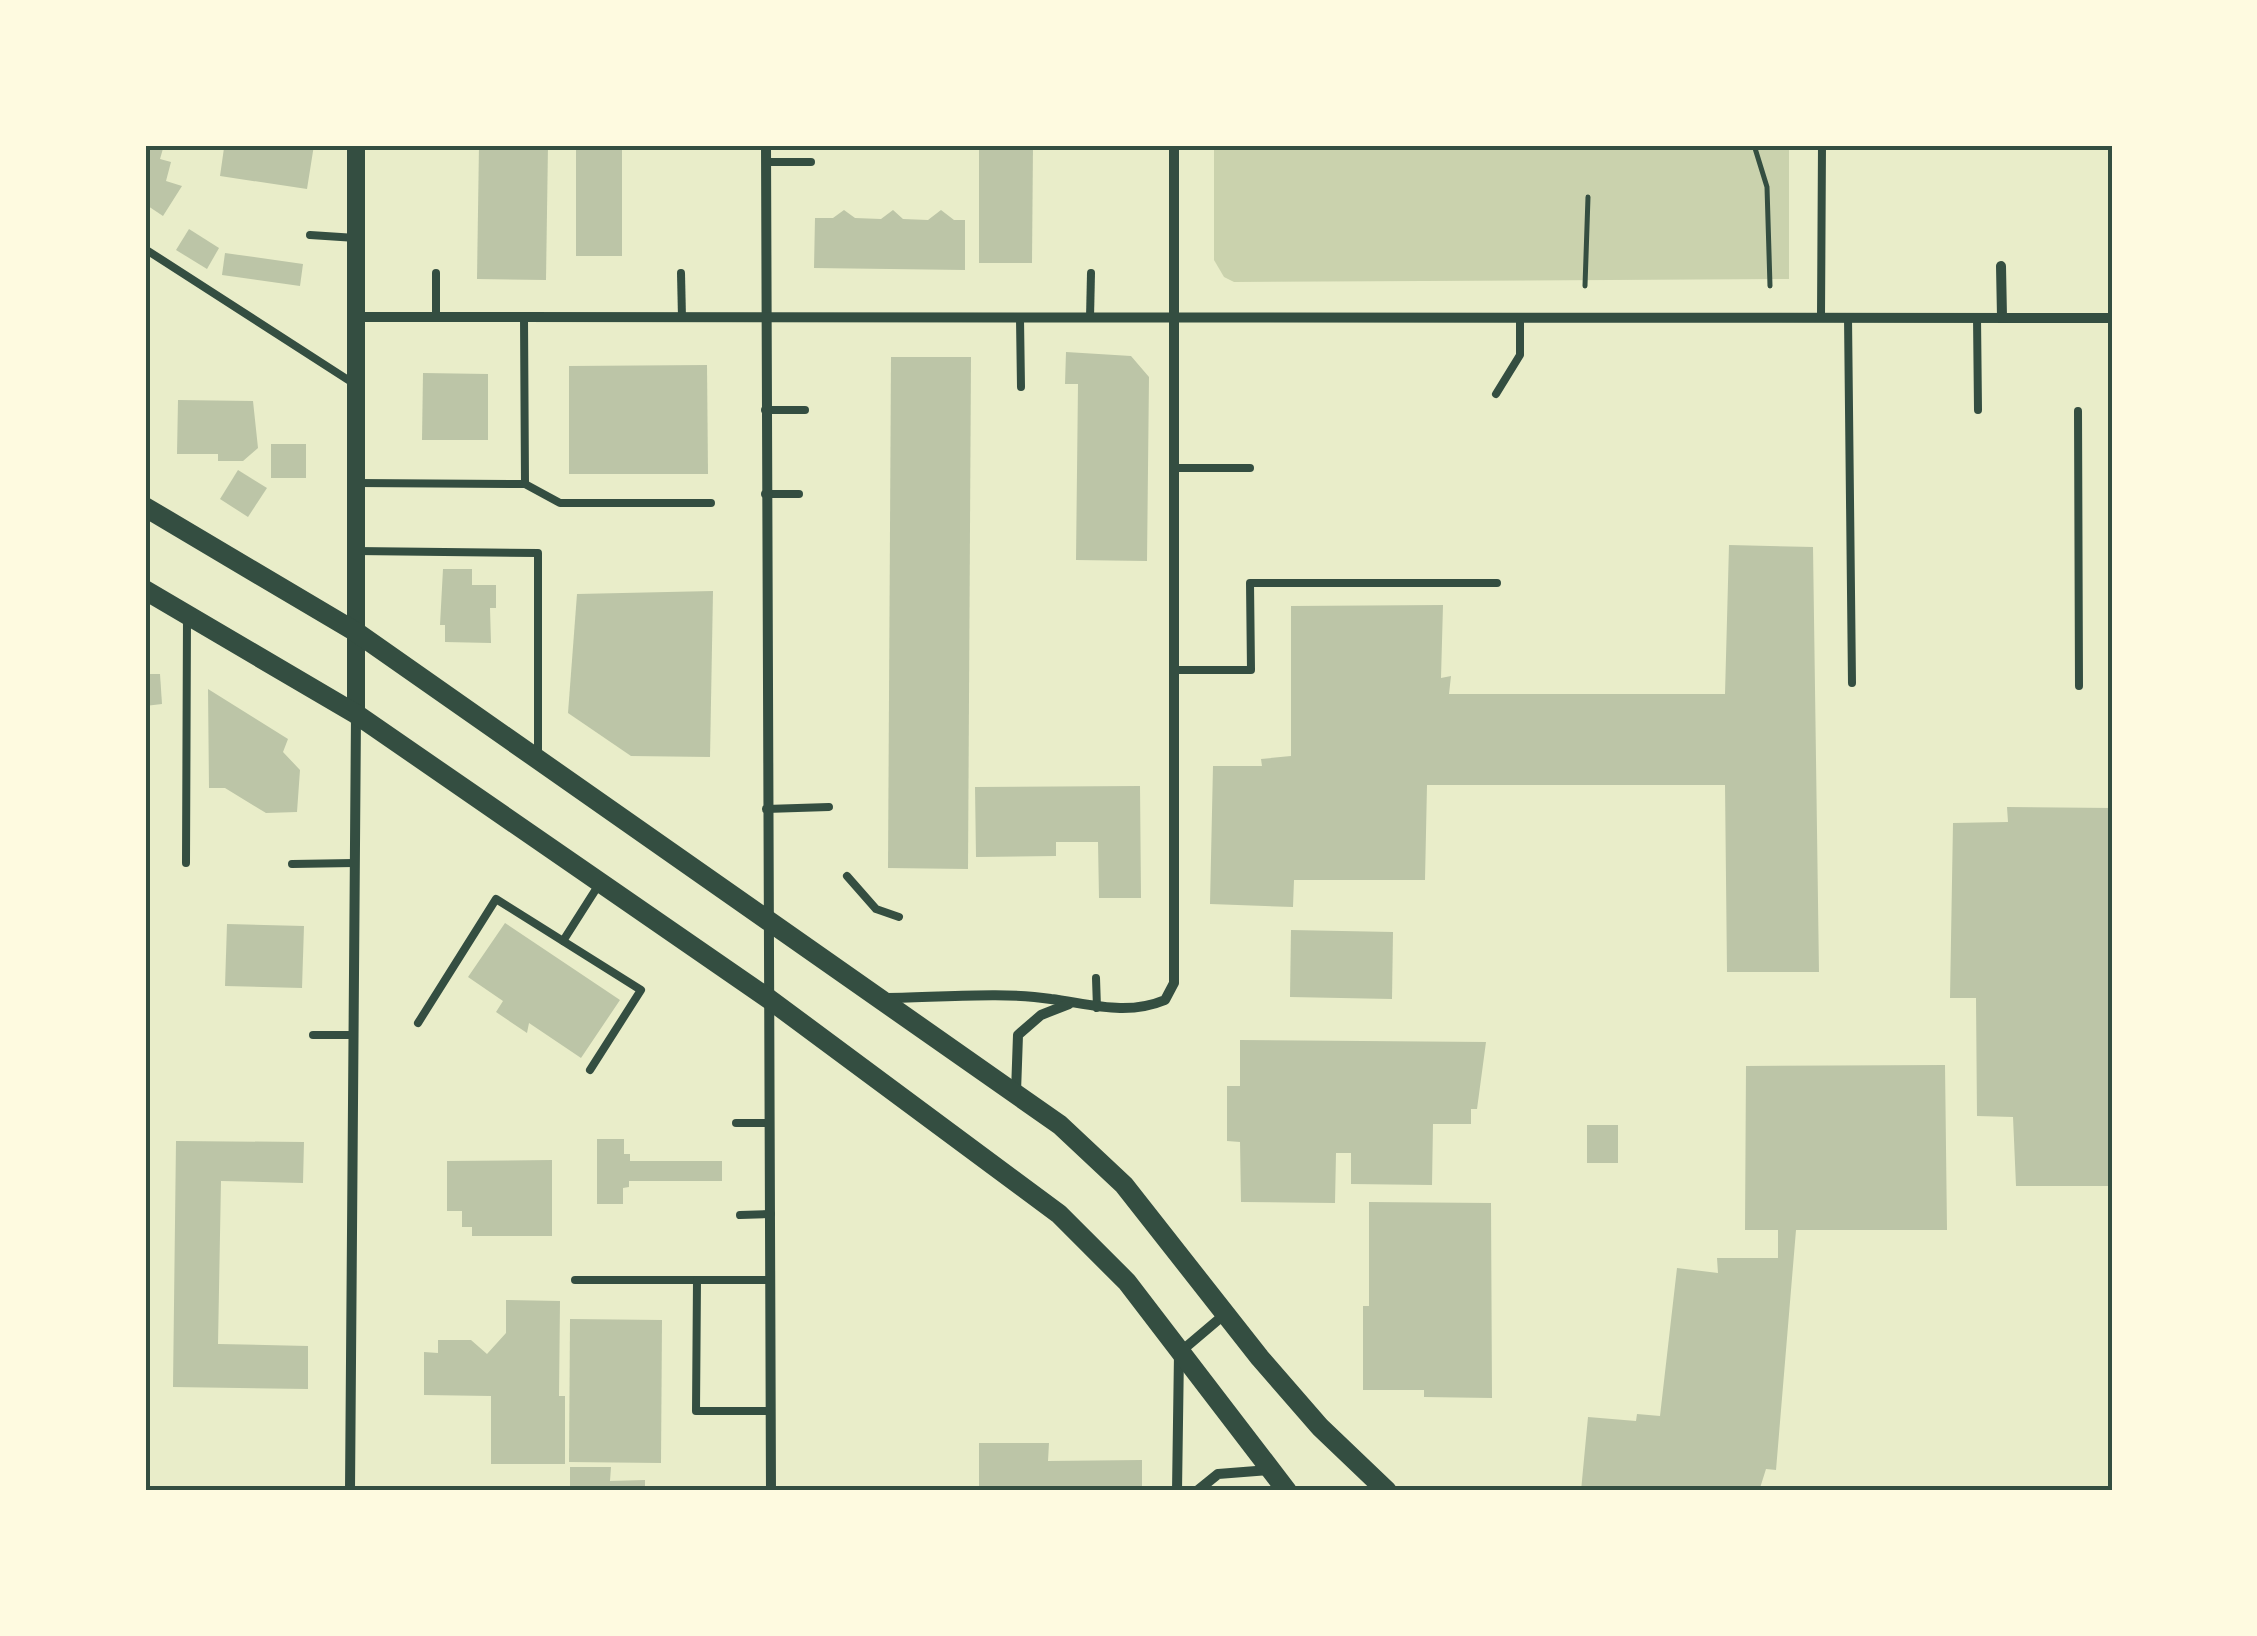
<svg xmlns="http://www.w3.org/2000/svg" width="2257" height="1636" font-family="Arial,sans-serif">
<rect width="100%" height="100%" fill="#e9edc9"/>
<path fill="#cad2ad" d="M1214 145H1789V279L1234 282 1224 277 1214 260Z"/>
<g fill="#bcc5a7">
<path d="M145 145H164L160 159 171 162 166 181 182 186 163 216 145 204Z"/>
<path d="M215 145H314L307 189 220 176 224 148Z"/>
<path d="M479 145H548L546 280 477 279Z"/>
<rect x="576" y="145" width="46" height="111"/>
<path d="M979 145H1033L1032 263H979Z"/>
<path d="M844 210 855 218 881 219 893 210 903 219 928 220 941 210 954 220H965V270L814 268 815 218H833Z"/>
<path d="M189 229 219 248 207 269 176 250Z"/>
<path d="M225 253 303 264 300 286 222 275Z"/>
<path d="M1066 352 1131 356 1149 377 1147 561 1076 560 1078 384H1065Z"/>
<path d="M891 357H971L968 869 888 868Z"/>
<path d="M707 365 708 474H569V366Z"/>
<path d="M423 373 488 374V440H422Z"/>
<path d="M178 400 253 401 258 448 243 461H218V454H177Z"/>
<rect x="271" y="444" width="35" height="34"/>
<path d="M238 470 267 488 248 517 220 499Z"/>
<path d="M1729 545 1813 547 1819 972H1727L1725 785H1427L1425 880H1294L1293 907 1210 904 1213 766H1262L1261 759 1291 756V606L1443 605 1441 678 1451 676 1449 694H1725Z"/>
<path d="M443 569H472V585H496V608H490L491 643 445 642V625H440Z"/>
<path d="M713 591 710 757 631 756 568 713 577 594Z"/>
<path d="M145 674H160L162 704 145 706Z"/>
<path d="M208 689 288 739 283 752 300 770 297 812 266 813 225 788H209Z"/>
<path d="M1140 786 1141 898H1099L1098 842H1056V856L976 857 975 787Z"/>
<path d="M2007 807 2112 808V1186H2016L2013 1117 1977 1116 1976 998H1950L1953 823 2008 822Z"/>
<path d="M505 923 620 1000 581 1058 529 1023 527 1033 496 1012 503 1001 468 977Z"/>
<path d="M227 924 304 926 302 988 225 986Z"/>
<path d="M1291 930 1393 932 1392 999 1290 997Z"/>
<path d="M1240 1040 1486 1042 1477 1109H1471V1124H1433L1432 1185 1351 1184V1153H1336L1335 1203 1241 1202 1240 1142 1227 1141V1086H1240Z"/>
<path d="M1945 1065 1947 1230H1796L1776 1470 1766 1469 1760 1488 1581 1491 1588 1417 1636 1421 1637 1414 1660 1416 1677 1268 1718 1273 1717 1258H1778V1230H1745L1746 1066Z"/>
<rect x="1587" y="1125" width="31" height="38"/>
<path d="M597 1139H624V1154H630V1161H722V1181H629V1187L623 1188V1204H597Z"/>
<path d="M176 1141 304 1142 303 1183 221 1181 218 1344 308 1346V1389L173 1387Z"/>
<path d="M552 1160V1236H472V1227H462V1211H447V1161Z"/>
<path d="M1369 1202 1491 1203 1492 1398 1424 1397V1390H1363V1306H1369Z"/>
<path d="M506 1300 560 1301 559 1396H565V1464H491V1396L424 1395V1352L438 1353V1340H471L487 1354 506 1333Z"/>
<path d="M570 1319 662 1320 661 1463 569 1462Z"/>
<path d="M979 1443H1049L1048 1461 1142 1460V1491H979Z"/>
<path d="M570 1467H611L610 1481 645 1480V1491H570Z"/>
</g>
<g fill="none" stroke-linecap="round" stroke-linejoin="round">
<g stroke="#344e41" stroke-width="5">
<path d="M1754 145 1767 187 1770 286"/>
<path d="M1585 286 1588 197"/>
</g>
<g stroke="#344e41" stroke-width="8">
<path d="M766 162H811"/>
<path d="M310 235 356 238"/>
<path d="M145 249 356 385"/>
<path d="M436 273V318"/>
<path d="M681 273 682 318"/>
<path d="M1821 317 1822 145"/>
<path d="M1848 317 1852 683"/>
<path d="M1977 317 1978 410"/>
<path d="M1090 318 1091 273"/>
<path d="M1020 319 1021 387"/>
<path d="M1496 394 1520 355V319"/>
<path d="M765 410H805"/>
<path d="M2078 411 2079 686"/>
<path d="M1174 468H1250"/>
<path d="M356 483 525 484 524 318"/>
<path d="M525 484 560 503H711"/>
<path d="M765 494H799"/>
<path d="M356 551 538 553V756"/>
<path d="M1174 670H1251L1250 583H1497"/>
<path d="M146 781V833"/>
<path d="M766 809 829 807"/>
<path d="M186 863 187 617"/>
<path d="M292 864 354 863"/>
<path d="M847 876 876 909 899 917"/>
<path d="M563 941 598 886"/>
<path d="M1096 978 1097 1008"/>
<path d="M418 1023 496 899 641 990 590 1070"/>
<path d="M313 1035H353"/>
<path d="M736 1123H770"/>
<path d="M740 1215 771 1214"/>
<path d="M575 1280H697L696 1411H771"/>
<path d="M697 1280H771"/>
</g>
<g stroke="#344e41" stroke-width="10">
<path d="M766 145 771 1491"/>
<path d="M2001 266 2002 317"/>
<path d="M356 317 2112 318"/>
<path d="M887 998C940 998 998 991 1051 999 1090 1004 1127 1016 1165 1000L1174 983V145"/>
<path d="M1016 1092 1018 1035 1041 1015 1069 1004"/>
<path d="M350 1491 356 715"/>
<path d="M1177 1491 1179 1353 1225 1314"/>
<path d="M1197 1491 1218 1474 1269 1470"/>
</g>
<path stroke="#344e41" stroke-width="18" d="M356 714V145"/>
<g stroke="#344e41" stroke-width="20">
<path d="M145 507 356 632 1060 1125 1124 1185 1260 1358 1320 1427 1387 1491"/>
<path d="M145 590 356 714 769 999 1059 1214 1127 1282 1287 1491"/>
</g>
</g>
<rect width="2257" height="1636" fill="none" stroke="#fefae0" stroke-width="295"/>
<rect x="148" y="148" width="1962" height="1340" fill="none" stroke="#344e41" stroke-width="4"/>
</svg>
